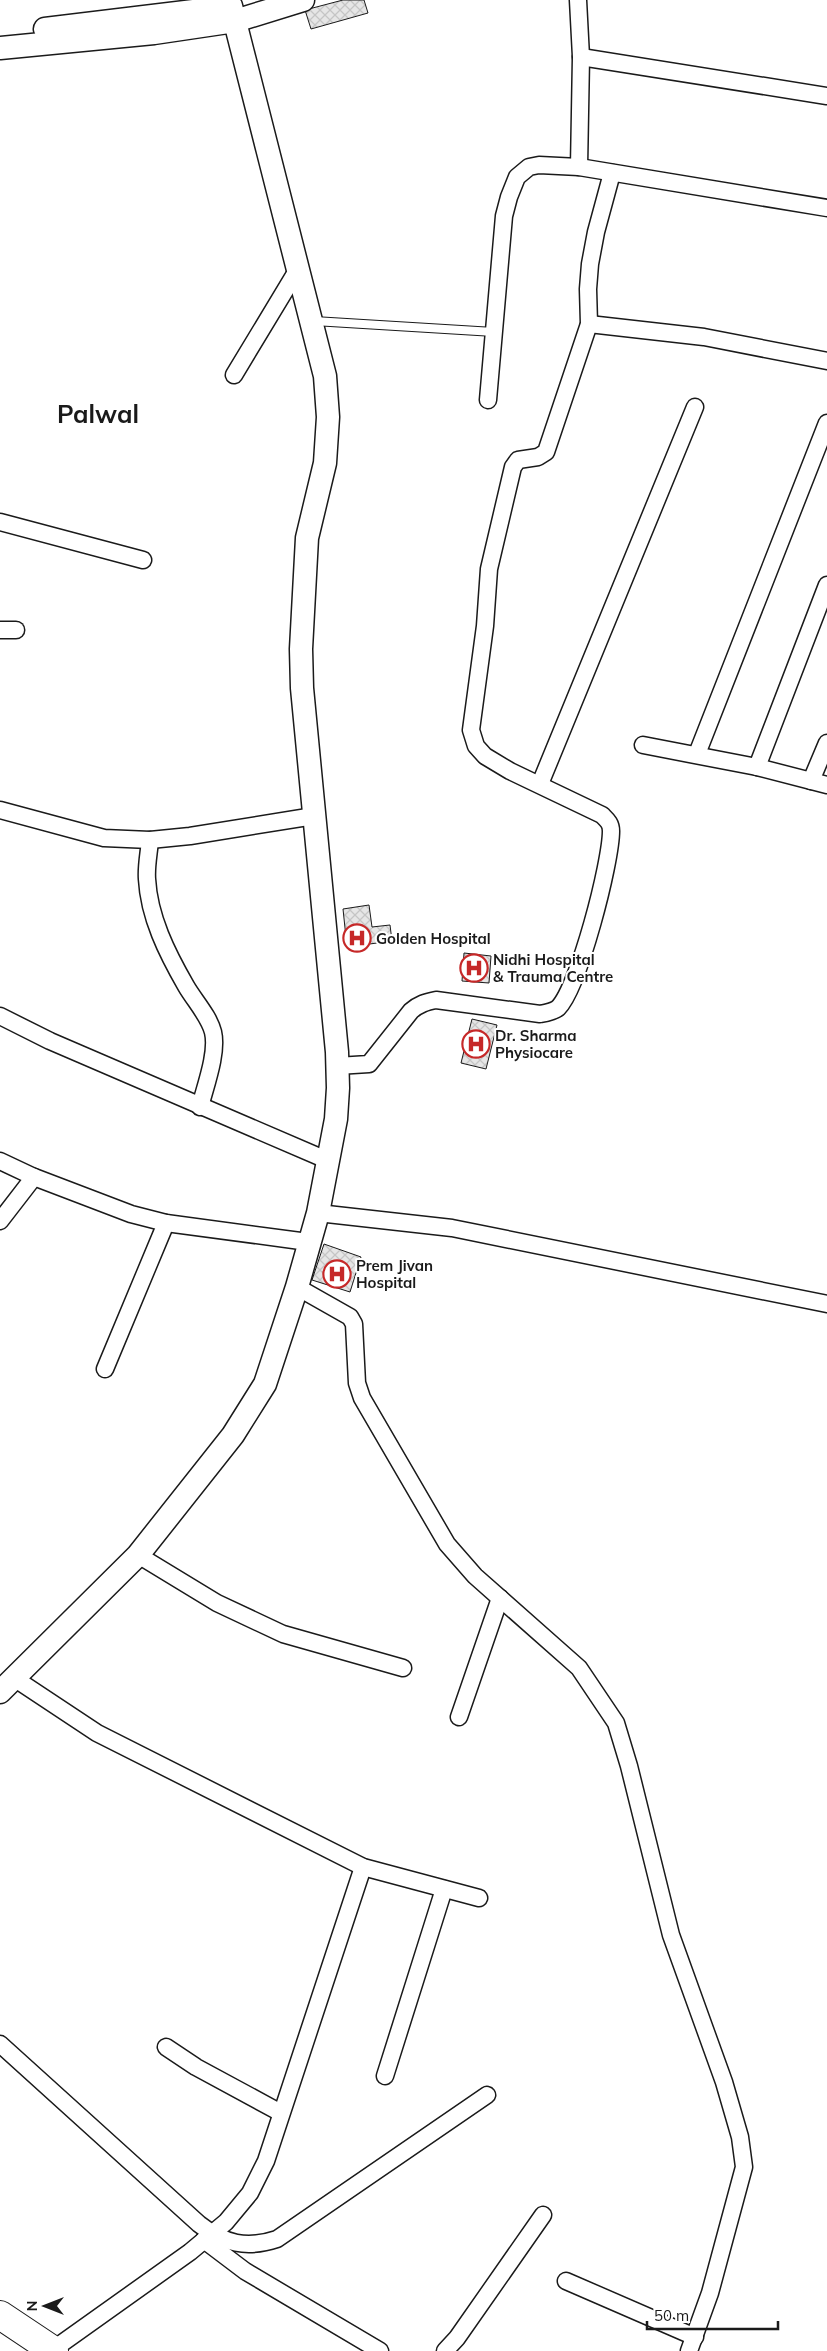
<svg xmlns="http://www.w3.org/2000/svg" width="827" height="2351" font-family="Mulish,sans-serif">
<defs>
<pattern id="building-cross-hatch" width="8" height="8" patternUnits="userSpaceOnUse" patternTransform="scale(1.25)"><rect width="8" height="8" fill="#e6e6e6"/><path d="M0 0l8 8M0 8l8-8" fill="none" stroke="#c5c5c5"/></pattern>
</defs>
<rect width="100%" height="100%" fill="#fff"/>
<g fill="url(#building-cross-hatch)" stroke="#1a1a1a">
<path d="M343 0H364L368 13 311 29 305 10Z"/>
<path d="M369 905 372 927 390 925 392 941 347 947 343 909Z"/>
<path d="M464 953 491 956 489 983 462 981Z"/>
<path d="M472 1019 497 1025 486 1069 461 1063Z"/>
<path d="M324 1244 361 1257 350 1292 312 1280Z"/>
</g>
<g fill="none" stroke-linecap="round" stroke-linejoin="round">
<g stroke="#1a1a1a" stroke-width="10">
<path id="lane" d="M314 321 494 332"/>
</g>
<g stroke="#1a1a1a" stroke-width="19">
<g id="street">
<path d="M578 0 581 57 579 167"/>
<path d="M581 57 827 96"/>
<path d="M589 324 704 337 827 361"/>
<path d="M234 375 298 269"/>
<path d="M488 400 504 216 509 197 517 177 529 167 539 165 579 167 827 208"/>
<path d="M0 522 143 560"/>
<path d="M0 630H16"/>
<path d="M643 745 757 767 827 785"/>
<path d="M697 754 827 423"/>
<path d="M757 767 827 585"/>
<path d="M811 781 827 743"/>
<path d="M540 784 695 407"/>
<path d="M0 810 104 838 150 840 190 836 314 816"/>
<path d="M150 840C149 853 146 866 147 879 149 917 167 953 186 986 194 1000 209 1016 213 1032 218 1053 205 1087 200 1107"/>
<path d="M0 1016 50 1041 329 1161"/>
<path d="M337 1066 369 1064 411 1011C419 1004 426 1002 436 1000L540 1014C546 1013 553 1012 558 1008 579 987 611 862 611 831 611 823 607 820 602 815L510 771 485 756 476 746 471 730 485 626 489 569 513 467 518 460 538 457 546 452 589 324 588 289 590 264 596 232 612 173"/>
<path d="M0 1161 34 1177"/>
<path d="M318 1213 452 1228 827 1304"/>
<path d="M0 1221 34 1177 131 1214 166 1223 308 1242"/>
<path d="M297 1287 350 1317 354 1324 357 1383 362 1398 447 1544 475 1576 579 1668 616 1723 629 1766 671 1935 724 2082 740 2137 744 2167 710 2293 689 2351"/>
<path d="M105 1369 166 1223"/>
<path d="M138 1555 217 1603 283 1634 403 1668"/>
<path d="M14 1678 97 1733 363 1867 479 1898"/>
<path d="M459 1717 500 1598"/>
<path d="M0 2044 199 2224C224 2244 247 2249 277 2239L487 2095"/>
<path d="M166 2047 196 2067 281 2113"/>
<path d="M385 2076 444 1889"/>
<path d="M204 2240 245 2271 380 2351"/>
<path d="M566 2281 695 2337"/>
<path d="M51 2351 190 2252 226 2222 250 2193 266 2161 363 1867"/>
<path d="M445 2351 457 2338 543 2215"/>
</g>
</g>
<g stroke="#1a1a1a" stroke-width="25">
<g id="secondary">
<path d="M45 29 226 7"/>
<path d="M0 48 154 33 235 21 303 0"/>
<path d="M0 1692 138 1555 233 1435 265 1384 297 1287 318 1213 336 1119 338 1088 337 1052 302 688 301 649 307 538 325 463 328 417 325 376 231 6"/>
</g>
</g>
<g stroke="#1a1a1a" stroke-width="30">
<path id="highway" d="M0 2315 54 2351"/>
</g>
<use href="#lane" stroke="#fff" stroke-width="8"/>
<use href="#street" stroke="#fff" stroke-width="16"/>
<use href="#secondary" stroke="#fff" stroke-width="22"/>
<use href="#highway" stroke="#fff" stroke-width="28"/>
</g>
<defs>
<g id="hospital-ring" transform="scale(1.4375)"><circle r="9.5" fill="#fff" stroke="#c62828" stroke-width="1.5"/><path d="M-5-5h3v3.5h4V-5h3V5h-3V1.5h-4V5h-3Z" fill="#c62828"/></g>
</defs>
<g fill-rule="evenodd">
<use href="#hospital-ring" x="357" y="938"/>
<use href="#hospital-ring" x="474" y="968"/>
<use href="#hospital-ring" x="476" y="1044"/>
<use href="#hospital-ring" x="337" y="1274"/>
</g>
<g text-anchor="middle" dominant-baseline="central" stroke-width="4" stroke-linejoin="round" paint-order="stroke">
<g font-size="15" font-weight="bold" fill="#1a1a1a" stroke="#fff" text-anchor="start">
<text x="376" y="938">Golden Hospital</text>
<text x="493" y="959">Nidhi Hospital<tspan x="493" dy="17">&amp; Trauma Centre</tspan></text>
<text x="495" y="1035">Dr. Sharma<tspan x="495" dy="17">Physiocare</tspan></text>
<text x="356" y="1265">Prem Jivan<tspan x="356" dy="17">Hospital</tspan></text>
</g>
<g font-size="25" font-weight="bold" fill="#1a1a1a" stroke="#fff">
<text x="98" y="413">Palwal</text>
</g>
</g>
<g transform="translate(45 2306) rotate(270)" stroke="#ffffff" stroke-width="4" paint-order="stroke">
<path d="M0-4L9 19L0 12L-9 19Z" fill="#1a1a1a"/>
<text y="-8" font-size="14" font-weight="bold" text-anchor="middle" fill="#1a1a1a">N</text>
</g>
<path d="M647 2321v8h131v-8" fill="none" stroke="#1a1a1a" stroke-width="2.5"/>
<text x="654" y="2321" font-size="15" fill="#1a1a1a" stroke="#ffffff" stroke-width="4" paint-order="stroke">50 m</text>
</svg>
